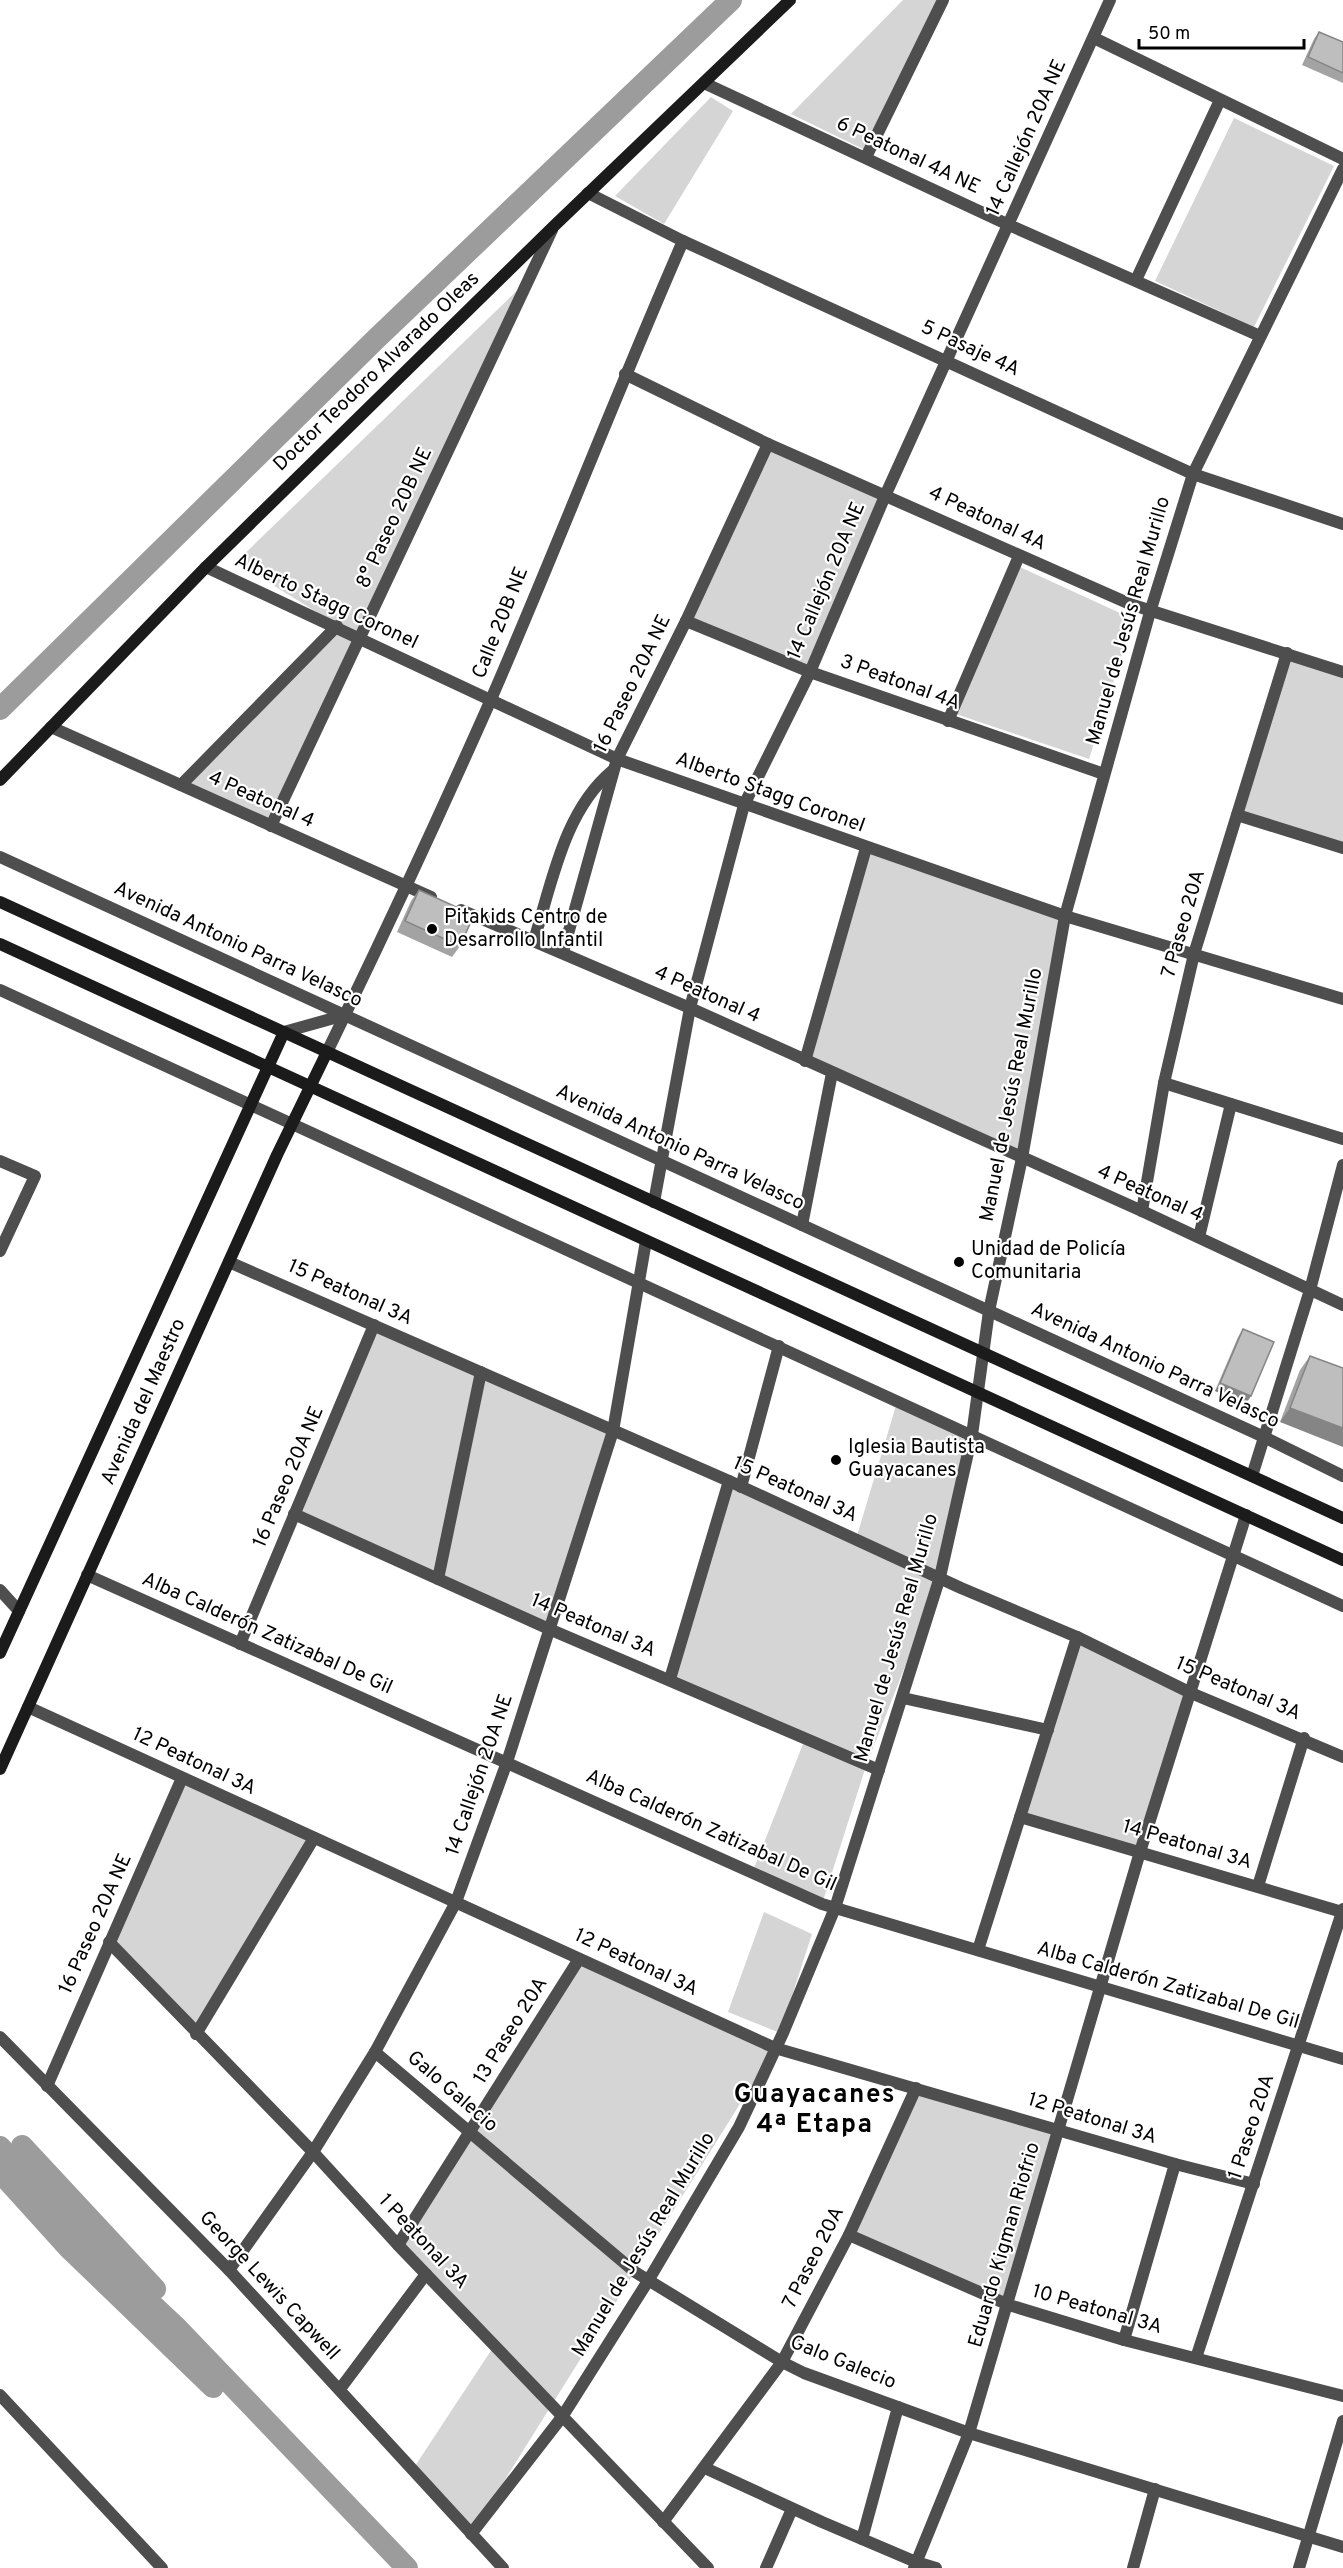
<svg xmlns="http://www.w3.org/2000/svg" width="1343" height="2568" font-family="Overpass,sans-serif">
<rect width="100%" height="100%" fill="#fff"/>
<g fill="#d5d5d5">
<path d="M903 0H937L865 150 791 114Z"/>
<path d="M711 97 733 111 664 224 615 196Z"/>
<path d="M1234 118 1334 166 1254 327 1155 281Z"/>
<path d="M527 281 272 825 181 785 337 627 352 634 236 562Z"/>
<path d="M768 444 885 496 810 672 686 621Z"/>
<path d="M1011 563 1133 619 1089 759 953 713Z"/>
<path d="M1287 653 1343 672V848L1237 815Z"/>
<path d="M866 848 1065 916 1022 1158 805 1061Z"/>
<path d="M373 1325 612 1431 550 1626 295 1513Z"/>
<path d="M898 1399 972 1435 940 1577 866 1766 822 1904 752 1873 805 1739 670 1679 728 1482 856 1539Z"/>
<path d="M1077 1637 1191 1693 1140 1852 1020 1817Z"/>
<path d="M182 1778 314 1838 196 2034 109 1942Z"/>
<path d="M764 1912 812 1934 780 2033 728 2012Z"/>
<path d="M579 1959 775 2048 471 2534 413 2469 494 2346 398 2245Z"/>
<path d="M916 2088 1059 2128 1009 2305 849 2235Z"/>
</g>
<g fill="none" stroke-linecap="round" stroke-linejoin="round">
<g stroke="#9c9c9c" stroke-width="22">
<path d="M0 709 376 339 731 0"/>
<path d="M22 2146 155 2289"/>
<path d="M0 2147 82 2239 177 2328 407 2568"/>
<path d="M0 2172 69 2248 213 2387"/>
</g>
<g stroke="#4e4e4e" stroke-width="12">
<path d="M1094 38 1343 159"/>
<path d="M704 83 1009 225 1260 336"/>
<path d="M866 157 943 0"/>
<path d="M588 193 683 241 1193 474 1343 524"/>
<path d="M1136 280 1220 100"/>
<path d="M625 374 768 444 1130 604 1343 672"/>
<path d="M206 567 617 759 1065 916 1343 999"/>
<path d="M686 621 810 672 1104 774"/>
<path d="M948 721 1019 556"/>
<path d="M51 727 431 897"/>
<path d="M181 785 337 626"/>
<path d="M1237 815 1343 848"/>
<path d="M271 826 552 230"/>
<path d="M0 857 1264 1437 1343 1476"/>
<path d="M461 910 690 1008 1142 1211 1343 1305"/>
<path d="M534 940C552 883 564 811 612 771"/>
<path d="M563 952 617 759 686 621 768 444"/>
<path d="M0 990 1343 1606"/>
<path d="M284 1032 345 1015"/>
<path d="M327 1052C383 937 437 821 489 704 556 550 616 394 683 241"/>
<path d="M805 1061 866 848"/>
<path d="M1164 1083 1343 1139"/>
<path d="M0 1161 35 1176 0 1251"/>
<path d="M654 1202 690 1008 744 805 810 672 885 496 1110 0"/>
<path d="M1142 1211 1164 1083 1194 954 1287 653"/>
<path d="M802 1225 832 1073"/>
<path d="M1199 1237 1231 1104"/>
<path d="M229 1262 729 1481 961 1588 1077 1637 1191 1693 1343 1757"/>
<path d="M1252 1476 1310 1290 1343 1165"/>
<path d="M741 1487 779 1346"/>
<path d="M294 1514 549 1629 879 1770"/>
<path d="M87 1575 822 1904 1343 2059"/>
<path d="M438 1579 481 1372"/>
<path d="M0 1590 19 1611"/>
<path d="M240 1644 374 1325"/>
<path d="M670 1679 729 1481"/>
<path d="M903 1698 1048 1730"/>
<path d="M28 1707 775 2048 1175 2164 1254 2184"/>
<path d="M1020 1817 1342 1912"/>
<path d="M1258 1886 1304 1738"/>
<path d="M109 1942 313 2152 398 2245 708 2568"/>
<path d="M978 1950 1077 1637"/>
<path d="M196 2034 314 1838"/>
<path d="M0 2037 229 2270 503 2568"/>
<path d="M375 2052 635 2272 782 2362 804 2373 969 2433 1343 2547"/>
<path d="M47 2086 182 1778"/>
<path d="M849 2235 1009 2305 1124 2340 1343 2396"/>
<path d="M398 2245 579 1959"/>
<path d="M229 2270 313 2152 375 2052 456 1902 507 1762 613 1431 646 1241"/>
<path d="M1124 2340 1175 2164"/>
<path d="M1196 2358 1343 1909"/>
<path d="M340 2389 426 2274"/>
<path d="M0 2395 162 2568"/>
<path d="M705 2468 822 2522 916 2562 936 2568"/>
<path d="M663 2522 782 2362 849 2235 916 2088"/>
<path d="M471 2534 562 2417 648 2281 739 2127 783 2033 835 1908 940 1577 972 1435 989 1311 1022 1158 1065 916 1150 612 1193 474 1343 169"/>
<path d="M862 2539 898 2407"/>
<path d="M766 2568 792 2509"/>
<path d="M914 2568 969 2433 1140 1852 1246 1515"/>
<path d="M1133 2568 1155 2489"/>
<path d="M1299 2568 1343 2421"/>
</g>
<g stroke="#1b1b1b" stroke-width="12">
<path d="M0 780 206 567 554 226 790 0"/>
<path d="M0 902 1343 1518"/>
<path d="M0 944 1343 1560"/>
<path d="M0 1653 284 1032"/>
<path d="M0 1769 277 1155 327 1052"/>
</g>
</g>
<g fill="#a3a3a3">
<path d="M1319 32 1343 42V83L1302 65 1314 39Z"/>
<path d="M419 890 460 946 452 957 397 932 411 901Z"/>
<path d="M1243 1329 1246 1404 1215 1391 1238 1337Z"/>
<path d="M1310 1356 1343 1368 1280 1422 1300 1370Z"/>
</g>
<g fill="#858585">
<path d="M1220 1383 1251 1396 1246 1404 1215 1391Z"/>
<path d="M1290 1408 1343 1428V1447L1280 1422Z"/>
</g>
<g fill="#bebebe" stroke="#858585" stroke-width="1.5">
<path d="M1319 32 1343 42V73L1308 57Z"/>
<path d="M419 890 474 915 460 946 405 921Z"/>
<path d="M1243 1329 1274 1342 1251 1396 1220 1383Z"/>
<path d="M1310 1356 1343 1368V1428L1290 1408Z"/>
</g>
<g fill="#000" stroke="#fff" stroke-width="2">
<circle cx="432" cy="929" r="6"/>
<circle cx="959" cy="1262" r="6"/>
<circle cx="836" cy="1460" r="6"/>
</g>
<g text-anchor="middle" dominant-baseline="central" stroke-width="4.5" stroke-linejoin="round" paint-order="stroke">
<g font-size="20" fill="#000" stroke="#fff">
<text transform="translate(1027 138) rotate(-66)">14 Callejón 20A NE</text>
<text transform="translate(908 156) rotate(25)">6 Peatonal 4A NE</text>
<text transform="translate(970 349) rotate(25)">5 Pasaje 4A</text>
<text transform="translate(377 372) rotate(-44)">Doctor Teodoro Alvarado Oleas</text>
<text transform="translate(395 518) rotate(-65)">8° Paseo 20B NE</text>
<text transform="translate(987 519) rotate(25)">4 Peatonal 4A</text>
<text transform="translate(827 581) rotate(-67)">14 Callejón 20A NE</text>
<text transform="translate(326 602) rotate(25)">Alberto Stagg Coronel</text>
<text transform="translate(1129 621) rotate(-74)">Manuel de Jesús Real Murillo</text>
<text transform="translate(501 623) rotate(-68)">Calle 20B NE</text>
<text transform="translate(900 683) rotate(20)">3 Peatonal 4A</text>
<text transform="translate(633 684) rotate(-64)">16 Paseo 20A NE</text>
<text transform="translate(770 793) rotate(20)">Alberto Stagg Coronel</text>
<text transform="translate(261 800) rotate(24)">4 Peatonal 4</text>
<text transform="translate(1184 924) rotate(-74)">7 Paseo 20A</text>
<text transform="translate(238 945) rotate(25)">Avenida Antonio Parra Velasco</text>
<text transform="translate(707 995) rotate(24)">4 Peatonal 4</text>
<text transform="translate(1012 1095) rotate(-79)">Manuel de Jesús Real Murillo</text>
<text transform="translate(680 1148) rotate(25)">Avenida Antonio Parra Velasco</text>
<text transform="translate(1150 1194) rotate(24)">4 Peatonal 4</text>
<text transform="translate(350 1293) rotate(24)">15 Peatonal 3A</text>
<text transform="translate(1155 1366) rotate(25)">Avenida Antonio Parra Velasco</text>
<text transform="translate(144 1402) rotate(-66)">Avenida del Maestro</text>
<text transform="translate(289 1477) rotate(-67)">16 Paseo 20A NE</text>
<text transform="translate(795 1490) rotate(24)">15 Peatonal 3A</text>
<text transform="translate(593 1626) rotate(23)">14 Peatonal 3A</text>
<text transform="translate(267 1634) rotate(24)">Alba Calderón Zatizabal De Gil</text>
<text transform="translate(897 1638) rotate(-74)">Manuel de Jesús Real Murillo</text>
<text transform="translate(1238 1689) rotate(23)">15 Peatonal 3A</text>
<text transform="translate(194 1762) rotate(25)">12 Peatonal 3A</text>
<text transform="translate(480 1775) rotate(-71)">14 Callejón 20A NE</text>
<text transform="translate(711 1831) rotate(24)">Alba Calderón Zatizabal De Gil</text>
<text transform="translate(1187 1845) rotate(16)">14 Peatonal 3A</text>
<text transform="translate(96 1924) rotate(-66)">16 Paseo 20A NE</text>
<text transform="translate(636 1963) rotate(25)">12 Peatonal 3A</text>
<text transform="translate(1168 1986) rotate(16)">Alba Calderón Zatizabal De Gil</text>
<text transform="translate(511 2031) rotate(-58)">13 Paseo 20A</text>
<text transform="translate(452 2092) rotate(41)">Galo Galecio</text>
<text transform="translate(1092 2119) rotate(17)">12 Peatonal 3A</text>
<text transform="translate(1252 2127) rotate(-72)">1 Paseo 20A</text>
<text transform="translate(423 2242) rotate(47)">1 Peatonal 3A</text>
<text transform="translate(644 2245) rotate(-59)">Manuel de Jesús Real Murillo</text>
<text transform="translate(1005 2245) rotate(-74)">Eduardo Kigman Riofrio</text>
<text transform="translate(814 2258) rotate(-63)">7 Paseo 20A</text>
<text transform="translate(269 2286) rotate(47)">George Lewis Capwell</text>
<text transform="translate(1097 2310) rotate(16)">10 Peatonal 3A</text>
<text transform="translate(843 2363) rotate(22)">Galo Galecio</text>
</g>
<g font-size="20" fill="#000" stroke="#fff" text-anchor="start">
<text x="444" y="918">Pitakids Centro de<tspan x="444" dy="23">Desarrollo Infantil</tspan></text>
<text x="971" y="1250">Unidad de Policía<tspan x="971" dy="23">Comunitaria</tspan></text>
<text x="848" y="1448">Iglesia Bautista<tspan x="848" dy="23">Guayacanes</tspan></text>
</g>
<g font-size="26" font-weight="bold" letter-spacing="1.5" fill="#000" stroke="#fff">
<text x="815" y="2095">Guayacanes<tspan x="815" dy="30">4ª Etapa</tspan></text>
</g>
</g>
<path d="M1139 39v9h165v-9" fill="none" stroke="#000000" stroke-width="3"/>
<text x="1148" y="39" font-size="18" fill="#000000" stroke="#ffffff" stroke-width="4.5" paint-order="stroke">50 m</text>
</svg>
